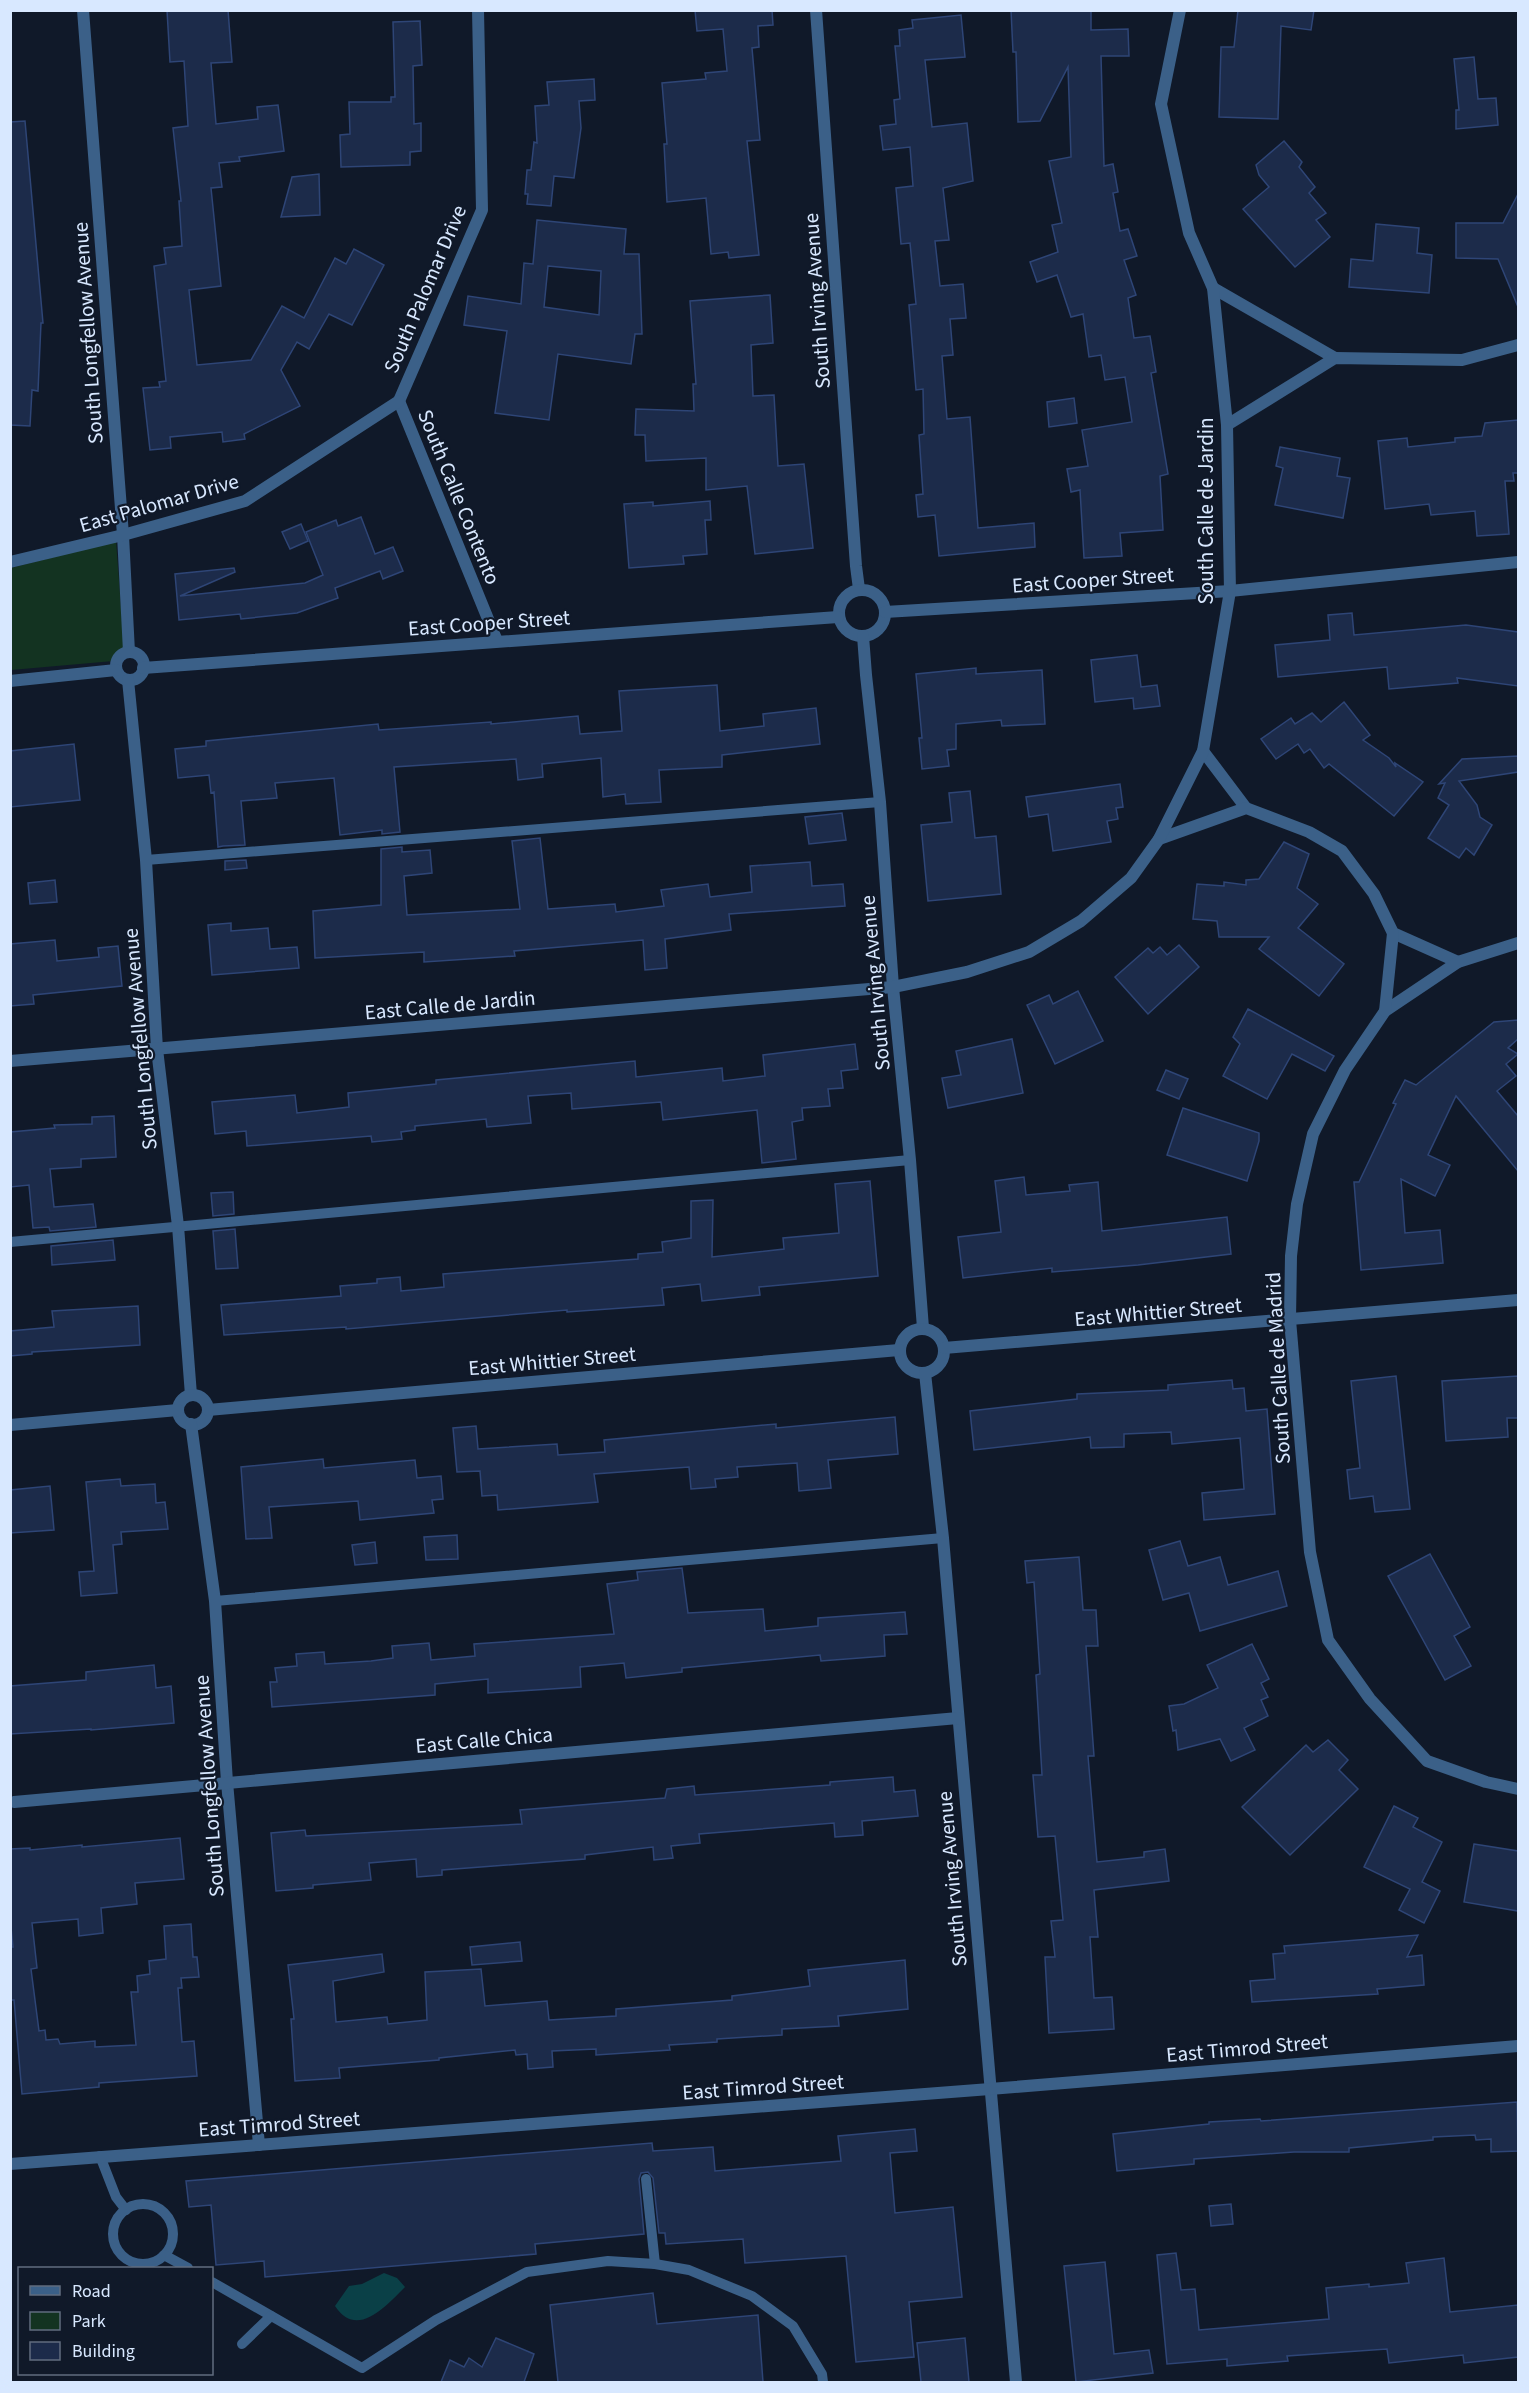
<svg xmlns="http://www.w3.org/2000/svg" width="1529" height="2393" font-family="'Source Sans 3',sans-serif">
<rect width="100%" height="100%" fill="#101929"/>
<path fill="#133321" d="M116 541 125 660 11 670V568Z"/>
<path fill="#0a4047" d="M384 2273 397 2278 405 2287C387 2305 357 2340 335 2306L349 2286 362 2284Z"/>
<g fill="#1c2b4a" stroke="#2e4576" stroke-width="1.5" fill-rule="evenodd">
<path d="M167 10H228L232 62 211 63 216 124 258 119 257 107 278 105 284 151 239 157 240 161 219 163 222 187 211 188 221 286 189 290 197 365 251 360 282 306 304 318 335 258 346 264 354 249 384 265 352 325 329 314 309 349 297 342 281 370 300 406 244 434 245 439 223 442 222 432 170 437 171 448 150 450 143 388 160 387 159 382 166 381 154 266 166 264 164 248 182 246 179 201H181L173 128 188 126 184 61 170 62Z"/>
<path d="M695 10H772L773 25 758 26 759 47 752 48 760 140 747 141 759 255 729 258 728 252 711 254 706 198 667 202 664 144H667L662 83 706 79 705 73 727 71 723 29 697 31Z"/>
<path d="M1011 10H1091V30L1128 29 1129 56H1101L1104 166 1113 164 1118 192 1113 193 1120 231 1128 229 1137 256 1124 260 1136 295 1128 298 1134 338 1150 336 1156 372 1151 373 1168 474 1160 476 1163 530 1120 533 1122 556 1084 558 1080 490 1071 492 1067 469 1088 466 1082 430 1132 422 1125 377 1105 380 1101 355 1089 357 1083 314 1071 317 1057 275 1037 282 1030 262 1058 252 1052 225 1062 223 1049 161 1071 157 1068 67 1040 121 1018 122 1016 52H1013Z"/>
<path d="M1238 10H1314L1311 30 1281 26 1278 119 1219 117 1221 47H1234Z"/>
<path d="M961 15 965 57 925 60 932 127 967 123 973 181 943 188 949 240 935 241 940 286 963 284 966 318 950 319 953 355 942 356 947 419 970 417 978 528 1034 523 1035 547 939 556 935 515 918 517 916 495 923 494 919 435 924 434 923 389 916 390 909 305 916 304 910 243 901 244 896 188 913 186 910 147 883 150 880 126 896 124 894 100 900 99 895 46H900L899 30 913 28 912 20Z"/>
<path d="M420 21 422 65 413 66 414 124 421 123V151L410 152V165L341 167 340 135 350 134 349 102H391V97H395L393 22Z"/>
<path d="M1474 57 1478 99 1496 98 1498 125 1456 129V110H1459L1454 59Z"/>
<path d="M594 79 595 100 579 101 581 128 574 178 554 176 551 206 527 204 528 194H525L527 170H531L534 142 537 143 535 106 549 105 547 82Z"/>
<path d="M25 121 43 323H41L38 391 32 390 30 426 10 425V122Z"/>
<path d="M1284 141 1302 162 1299 167 1315 187 1309 193 1326 213 1316 220 1330 237 1295 267 1243 209 1269 187 1259 175 1256 165Z"/>
<path d="M319 174 320 215 281 217 292 177Z"/>
<path d="M1518 194V307L1498 259 1456 258V223H1503Z"/>
<path d="M537 220 626 229 624 254H639L642 334H635L631 364 558 354 549 420 495 413 507 331 464 325 468 296 521 304 524 263 533 264ZM548 266 601 271 599 315 544 307Z"/>
<path d="M1376 224 1419 228 1417 253 1432 255 1429 293 1349 287 1351 259 1373 261Z"/>
<path d="M770 295 773 343 751 345 753 396 774 395 778 466 804 464 813 548 755 554 747 486 706 490V458L646 461 645 435H635L636 409 694 411 693 384H696L690 301Z"/>
<path d="M1074 398 1077 423 1049 427 1047 402Z"/>
<path d="M1518 420V473H1513L1514 481H1505L1509 534 1477 536 1475 511 1431 515 1429 504 1385 509 1378 441 1407 438 1408 447 1455 442V438L1482 436 1485 423Z"/>
<path d="M1280 447 1340 458 1337 476 1350 478 1343 518 1275 505 1283 468 1276 466Z"/>
<path d="M710 501 711 520H705L707 554 683 556 684 564 629 568 624 504 653 502V506Z"/>
<path d="M361 517 375 554 393 547 403 571 383 579 380 571 335 588 338 598 297 613 241 619 240 614 179 620 175 574 234 568 235 572 180 596 305 583 323 575 306 532 336 520 338 526Z"/>
<path d="M301 524 308 541 290 549 282 532Z"/>
<path d="M1352 613 1354 635 1466 625 1518 632V686L1457 678 1458 683 1389 689 1387 667 1278 677 1275 645 1330 640 1328 615Z"/>
<path d="M1137 655 1141 687 1157 685 1160 706 1134 709 1133 698 1095 702 1091 660Z"/>
<path d="M976 668V674L1042 670 1045 724 1002 726 1001 720 956 724V749L947 750 949 766 922 769 919 738H922L916 674Z"/>
<path d="M717 685 720 731 764 726 763 714 816 708 820 744 722 755V767L659 770 661 802 626 804 625 794 603 797 601 758 542 764 543 777 518 780 516 759 394 767 400 832 382 834V830L340 835 334 778 275 783 277 798 241 801 245 845 223 846 218 847 214 792 211 793 209 775 178 778 175 749 206 746V741L378 724 379 730 491 722V724L578 716 580 734 622 731 619 691Z"/>
<path d="M1344 702 1370 735 1363 740 1389 758 1396 767 1395 763 1423 782 1394 816 1329 764 1324 768 1310 749 1304 753 1298 744 1276 759 1261 739 1291 718 1295 724 1312 713 1321 722Z"/>
<path d="M74 744 80 800 10 807V751Z"/>
<path d="M1518 756V772L1459 781 1477 805 1480 817 1492 825 1474 855 1466 848 1459 858 1428 838 1449 805 1438 798 1445 783 1439 784 1462 759Z"/>
<path d="M1120 784 1123 807 1116 808 1118 819 1107 821 1111 842 1053 851 1048 814 1029 817 1026 797Z"/>
<path d="M970 791 975 838 996 836 1001 894 928 901 921 825 952 822 949 793Z"/>
<path d="M842 813 846 840 809 844 805 817Z"/>
<path d="M540 838 548 909 615 904 616 912 664 906 661 890 708 884 710 897 752 892 750 866 810 862 812 886 843 884 845 906 729 914 731 930 665 939 667 968 645 970 643 940 514 951 515 956 424 962V952L315 958 313 911 381 905V849L402 847V852L430 850 432 873 404 876 407 915 520 909 512 841Z"/>
<path d="M1284 842 1309 854 1297 888 1318 904 1298 928 1344 964 1319 996 1259 949 1269 937H1219L1217 921 1193 919 1197 884 1224 886V882L1246 885V880L1259 879Z"/>
<path d="M246 860 247 868 225 870V861Z"/>
<path d="M55 880 57 902 30 904 28 883Z"/>
<path d="M231 923V931L268 928 270 949 297 947 299 968 212 975 208 925Z"/>
<path d="M55 940 57 961 99 957 98 948 118 946 122 986 33 995 34 1004 10 1006V944Z"/>
<path d="M1179 945 1199 967 1148 1014 1115 977 1148 948 1153 953 1160 947 1167 955Z"/>
<path d="M1078 991 1103 1041 1055 1064 1027 1005 1049 995 1053 1004Z"/>
<path d="M1248 1009 1334 1056 1325 1071 1292 1054 1267 1099 1223 1076 1240 1044 1233 1037Z"/>
<path d="M1518 1020V1039L1508 1048 1518 1054 1506 1064 1516 1076 1497 1091 1518 1116V1171L1456 1096 1428 1155 1450 1165 1435 1196 1401 1179 1405 1233 1440 1230 1443 1263 1361 1270 1354 1182H1359L1396 1104 1393 1103 1405 1080 1416 1085 1494 1022Z"/>
<path d="M1012 1039 1023 1093 948 1108 942 1078 961 1075 956 1051Z"/>
<path d="M855 1044 858 1069 841 1071 843 1088 828 1089 830 1106 802 1108 803 1120 792 1122 796 1159 762 1163 757 1110 663 1120 661 1102 572 1109 571 1093 528 1096 531 1123 487 1127 486 1119 415 1126V1130L401 1132 402 1139 372 1142 371 1136 247 1146 246 1131 215 1134 212 1102 295 1095 297 1113 349 1107 348 1093 436 1084V1080L635 1061 636 1077 722 1068 723 1081 765 1076 763 1055Z"/>
<path d="M1166 1070 1188 1079 1179 1099 1157 1090Z"/>
<path d="M1183 1108 1259 1133V1141L1247 1181 1167 1155Z"/>
<path d="M114 1116 116 1157 81 1159V1167L50 1169 54 1207 93 1204 96 1227 50 1231 49 1227 33 1228 29 1185 10 1187V1132L55 1128 54 1125 92 1124V1117Z"/>
<path d="M1024 1177 1026 1195 1070 1191 1069 1185 1098 1182 1102 1231 1227 1217 1231 1254 1138 1265 1052 1272V1268L963 1278 958 1237 1001 1232 995 1181Z"/>
<path d="M870 1181 878 1276 759 1287 760 1295 702 1301 700 1284 662 1288 664 1305 567 1312V1310L346 1329V1327L224 1335 221 1305 341 1296 340 1286 377 1283V1279L400 1277 401 1291 444 1287 443 1274 638 1259V1254L663 1252 662 1242 691 1238V1201L713 1200 712 1257 784 1249 783 1238 839 1233 835 1184Z"/>
<path d="M233 1192 234 1214 213 1216 211 1193Z"/>
<path d="M235 1229 238 1268 216 1269 213 1231Z"/>
<path d="M113 1240 115 1260 52 1265 51 1246Z"/>
<path d="M138 1306 140 1345 32 1352V1354L10 1356V1331L54 1327 52 1311Z"/>
<path d="M1396 1376 1410 1509 1375 1512 1373 1496 1350 1499 1347 1470 1360 1468 1351 1381Z"/>
<path d="M1518 1376V1418H1507L1508 1437 1446 1441 1442 1381Z"/>
<path d="M1232 1380 1233 1389 1244 1388 1246 1411 1267 1409 1275 1514 1204 1520 1202 1493 1244 1489 1240 1438 1172 1444 1171 1432 1124 1434V1447L1091 1448 1090 1437 974 1450 970 1411 1077 1399V1394L1168 1390V1385Z"/>
<path d="M895 1417 898 1454 828 1460 831 1488 799 1491 797 1463 737 1467 738 1477 715 1479 716 1487 691 1489 689 1467 594 1474 598 1502 498 1510 497 1495 482 1496 480 1471 457 1472 453 1428 476 1426 478 1449 557 1444 558 1455 605 1452 604 1440 776 1424V1428Z"/>
<path d="M323 1459 324 1468 415 1460 417 1478 441 1476 443 1499 432 1500 434 1513 360 1520 358 1501 269 1507 272 1538 246 1539 241 1467Z"/>
<path d="M120 1479 121 1486 155 1484 156 1503 165 1502 168 1529 121 1532 122 1544 113 1545 117 1593 81 1596 79 1572 94 1571 86 1482Z"/>
<path d="M50 1486 54 1530 10 1533V1490Z"/>
<path d="M457 1535 458 1559 426 1560 424 1537Z"/>
<path d="M1180 1541 1188 1566 1220 1557 1228 1585 1278 1571 1287 1606 1200 1631 1189 1593 1163 1600 1149 1550Z"/>
<path d="M375 1542 377 1563 355 1565 352 1545Z"/>
<path d="M1430 1554 1470 1627 1454 1636 1471 1666 1445 1680 1388 1576Z"/>
<path d="M1079 1557 1083 1610H1096L1098 1646H1086L1094 1756H1088L1097 1862 1144 1857V1852L1165 1849 1169 1881 1094 1890 1098 1937H1090L1094 1998 1112 1997 1114 2029 1049 2033 1045 1957H1055L1051 1921 1063 1920 1055 1836 1038 1837 1033 1775H1042L1036 1675 1040 1674 1034 1582 1027 1583 1025 1561Z"/>
<path d="M682 1568 688 1613 763 1609 765 1631 818 1626V1618L905 1612 907 1634 884 1635 885 1656 821 1661 820 1655 682 1668V1672L626 1678 624 1663 580 1667 581 1687 488 1693V1679L435 1684V1695L272 1707 270 1682H277L275 1668 297 1666 296 1654 324 1652 325 1664 371 1661 393 1658 392 1646 429 1643 431 1660 475 1656 474 1644 614 1634 607 1584 638 1580 637 1572Z"/>
<path d="M1252 1644 1269 1679 1261 1683 1268 1697 1261 1700 1268 1716 1244 1728 1255 1750 1231 1761 1220 1739 1178 1750 1176 1730 1173 1731 1169 1706 1184 1704 1218 1688 1207 1665Z"/>
<path d="M154 1665 156 1688 171 1686 174 1723 91 1730V1729L10 1734V1686L86 1680V1672Z"/>
<path d="M1328 1740 1348 1760 1339 1770 1358 1789 1290 1855 1242 1807 1306 1745 1313 1752Z"/>
<path d="M893 1777 894 1792 915 1790 918 1816 862 1821 863 1835 835 1837 834 1823 699 1834 700 1843 671 1846 673 1858 654 1860 653 1847 585 1855V1859L442 1870V1875L417 1877 416 1859 369 1863 371 1880 313 1885V1888L276 1891 271 1833 305 1830 306 1836 522 1824 520 1810 665 1798 667 1789 694 1786 695 1795 830 1785V1782Z"/>
<path d="M1394 1806 1418 1818 1413 1827 1442 1842 1422 1882 1440 1891 1424 1923 1399 1910 1410 1889 1364 1867Z"/>
<path d="M180 1838 184 1879 135 1883 137 1904 101 1908 103 1933 79 1936 78 1919 32 1923 37 1968 31 1969 39 2031 45 2030 46 2040 58 2039 60 2044 95 2041V2047L136 2045 131 1992H138L137 1976 150 1974 149 1961 166 1959 164 1926 191 1924 193 1957H197L199 1977 181 1978 182 1988H178L182 2042 194 2041 197 2076 99 2083V2087L22 2094 14 2000H10V1947H13L10 1918V1849L30 1848V1850L82 1845V1847Z"/>
<path d="M1474 1844 1518 1851V1911L1464 1902Z"/>
<path d="M1418 1935 1407 1957 1422 1955 1424 1985 1377 1989 1378 1994 1252 2002 1250 1981 1275 1979 1273 1954 1285 1953 1284 1946Z"/>
<path d="M520 1942 522 1961 472 1965 470 1947Z"/>
<path d="M382 1954 384 1972 333 1981 336 2022 387 2017 388 2024 427 2020 425 1972 481 1969 485 2006 547 2001 549 2020 616 2016V2009L732 2000V1996L810 1986 808 1970 905 1960 908 2009 838 2016 839 2026 782 2029V2035L717 2039V2042L669 2045 670 2050 596 2055V2049L552 2051 553 2067 528 2069 527 2054 516 2055 515 2050 439 2058V2060L339 2068 340 2078 295 2081 291 2019H294L288 1965Z"/>
<path d="M1517 2102 1518 2151 1491 2152V2139L1476 2140 1475 2135 1433 2137V2140L1349 2148V2152H1294L1194 2159V2164L1117 2171 1113 2134 1209 2124V2122L1260 2119 1261 2121Z"/>
<path d="M915 2129 917 2151 890 2153 895 2213 953 2207 962 2297 909 2302 914 2357 856 2362 846 2256 745 2263 743 2239 666 2244 665 2233H659L653 2178 648 2172 641 2173 639 2179 644 2234 535 2244 536 2254 265 2277 264 2261 216 2265 211 2205 189 2207 186 2181 652 2143 653 2151 713 2147 715 2171 841 2161 838 2136Z"/>
<path d="M1231 2204 1233 2224 1211 2226 1209 2206Z"/>
<path d="M1176 2253 1181 2290 1195 2289 1199 2330 1329 2319 1326 2288 1369 2284V2287L1409 2283 1406 2263 1444 2258 1450 2312 1518 2305V2357L1464 2363 1463 2355 1389 2363 1387 2349 1287 2356 1288 2361 1227 2366V2359L1167 2364 1157 2255Z"/>
<path d="M1105 2262 1114 2354 1149 2350 1153 2373 1076 2382 1064 2266Z"/>
<path d="M653 2293 657 2324 758 2315 763 2382H558L550 2305Z"/>
<path d="M496 2338 534 2354 524 2382H441L450 2360 464 2367 469 2358 482 2367Z"/>
<path d="M965 2338 969 2382H921L917 2343Z"/>
</g>
<g fill="none" stroke-linecap="round" stroke-linejoin="round">
<g stroke="#3b6088" stroke-width="10">
<path d="M146 860 880 802"/>
<path d="M10 1242 910 1160"/>
<path d="M215 1601 943 1538"/>
<path d="M100 2156 116 2197 126 2210"/>
<path d="M646 2179 655 2264"/>
<circle cx="143" cy="2234" r="30"/>
<path d="M164 2255 188 2268"/>
<path d="M212 2282 362 2368 436 2320 527 2272 608 2261 655 2264 689 2270 752 2296 793 2326 822 2374 823 2382"/>
<path d="M242 2344 271 2316"/>
</g>
<g stroke="#3b6088" stroke-width="12">
<path d="M83 10 123 535 129 652"/>
<path d="M816 10 856 566 859 589"/>
<path d="M1213 288 1335 358"/>
<path d="M399 401 482 210 478 10"/>
<path d="M399 401 497 641"/>
<path d="M1227 425 1335 358 1462 360 1518 345"/>
<path d="M10 562 123 535 245 501 399 401"/>
<circle cx="862" cy="613" r="23"/>
<path d="M885 612 1230 591 1518 562"/>
<path d="M863 636 866 675 880 802 893 987 910 1160 923 1328"/>
<circle cx="130" cy="666" r="14"/>
<path d="M143 668 838 617"/>
<path d="M128 680 146 860 157 1049 178 1226 191 1395"/>
<path d="M10 681 116 670"/>
<path d="M1203 751 1246 808"/>
<path d="M1159 839 1246 808 1309 832 1342 851 1374 894 1393 933 1458 962"/>
<path d="M1518 943 1458 962 1385 1011 1345 1070 1313 1134 1297 1204 1291 1256 1290 1320 1310 1552 1328 1640 1370 1699 1427 1761 1486 1782 1518 1789"/>
<path d="M1385 1011 1393 933"/>
<path d="M10 1061 893 987 967 972 1029 952 1081 921 1131 878 1159 839 1203 751 1230 591 1227 425 1213 288 1189 233 1161 104 1180 10"/>
<circle cx="922" cy="1351" r="22"/>
<path d="M944 1348 1518 1300"/>
<path d="M925 1373 943 1538 1016 2382"/>
<circle cx="193" cy="1410" r="15"/>
<path d="M208 1410 899 1350"/>
<path d="M191 1424 215 1601 227 1782 259 2145"/>
<path d="M10 1425 178 1410"/>
<path d="M14 1802 958 1718"/>
<path d="M10 2164 990 2089 1518 2046"/>
</g>
</g>
<g text-anchor="middle" dominant-baseline="central" stroke-width="4.5" stroke-linejoin="round" paint-order="stroke">
<g font-size="21" fill="#d8e8ff" stroke="#101929">
<text transform="translate(425 289) rotate(-67)">South Palomar Drive</text>
<text transform="translate(817 301) rotate(-94)">South Irving Avenue</text>
<text transform="translate(88 333) rotate(-94)">South Longfellow Avenue</text>
<text transform="translate(459 497) rotate(68)">South Calle Contento</text>
<text transform="translate(159 503) rotate(-16)">East Palomar Drive</text>
<text transform="translate(1206 511) rotate(-90)">South Calle de Jardin</text>
<text transform="translate(1093 580) rotate(-4)">East Cooper Street</text>
<text transform="translate(489 623) rotate(-4)">East Cooper Street</text>
<text transform="translate(875 983) rotate(-95)">South Irving Avenue</text>
<text transform="translate(450 1005) rotate(-5)">East Calle de Jardin</text>
<text transform="translate(140 1039) rotate(-95)">South Longfellow Avenue</text>
<text transform="translate(1158 1312) rotate(-5)">East Whittier Street</text>
<text transform="translate(552 1361) rotate(-5)">East Whittier Street</text>
<text transform="translate(1278 1368) rotate(-93)">South Calle de Madrid</text>
<text transform="translate(484 1740) rotate(-5)">East Calle Chica</text>
<text transform="translate(209 1786) rotate(-94)">South Longfellow Avenue</text>
<text transform="translate(952 1879) rotate(-95)">South Irving Avenue</text>
<text transform="translate(1247 2048) rotate(-5)">East Timrod Street</text>
<text transform="translate(763 2087) rotate(-4)">East Timrod Street</text>
<text transform="translate(279 2124) rotate(-4)">East Timrod Street</text>
</g>
</g>
<rect width="1529" height="2393" fill="none" stroke="#d8e8ff" stroke-width="24"/>
<rect x="18" y="2267" width="195" height="108" fill="#101929" stroke="#606c7f" stroke-width="1.5"/>
<rect x="30" y="2286" width="30" height="9" fill="#3b6088" stroke="#606c7f" stroke-width="1.5"/>
<text x="72" y="2297" font-size="18" fill="#d8e8ff">Road</text>
<rect x="30" y="2312" width="30" height="18" fill="#133321" stroke="#606c7f" stroke-width="1.5"/>
<text x="72" y="2327" font-size="18" fill="#d8e8ff">Park</text>
<rect x="30" y="2342" width="30" height="18" fill="#1c2b4a" stroke="#606c7f" stroke-width="1.5"/>
<text x="72" y="2357" font-size="18" fill="#d8e8ff">Building</text>
</svg>
